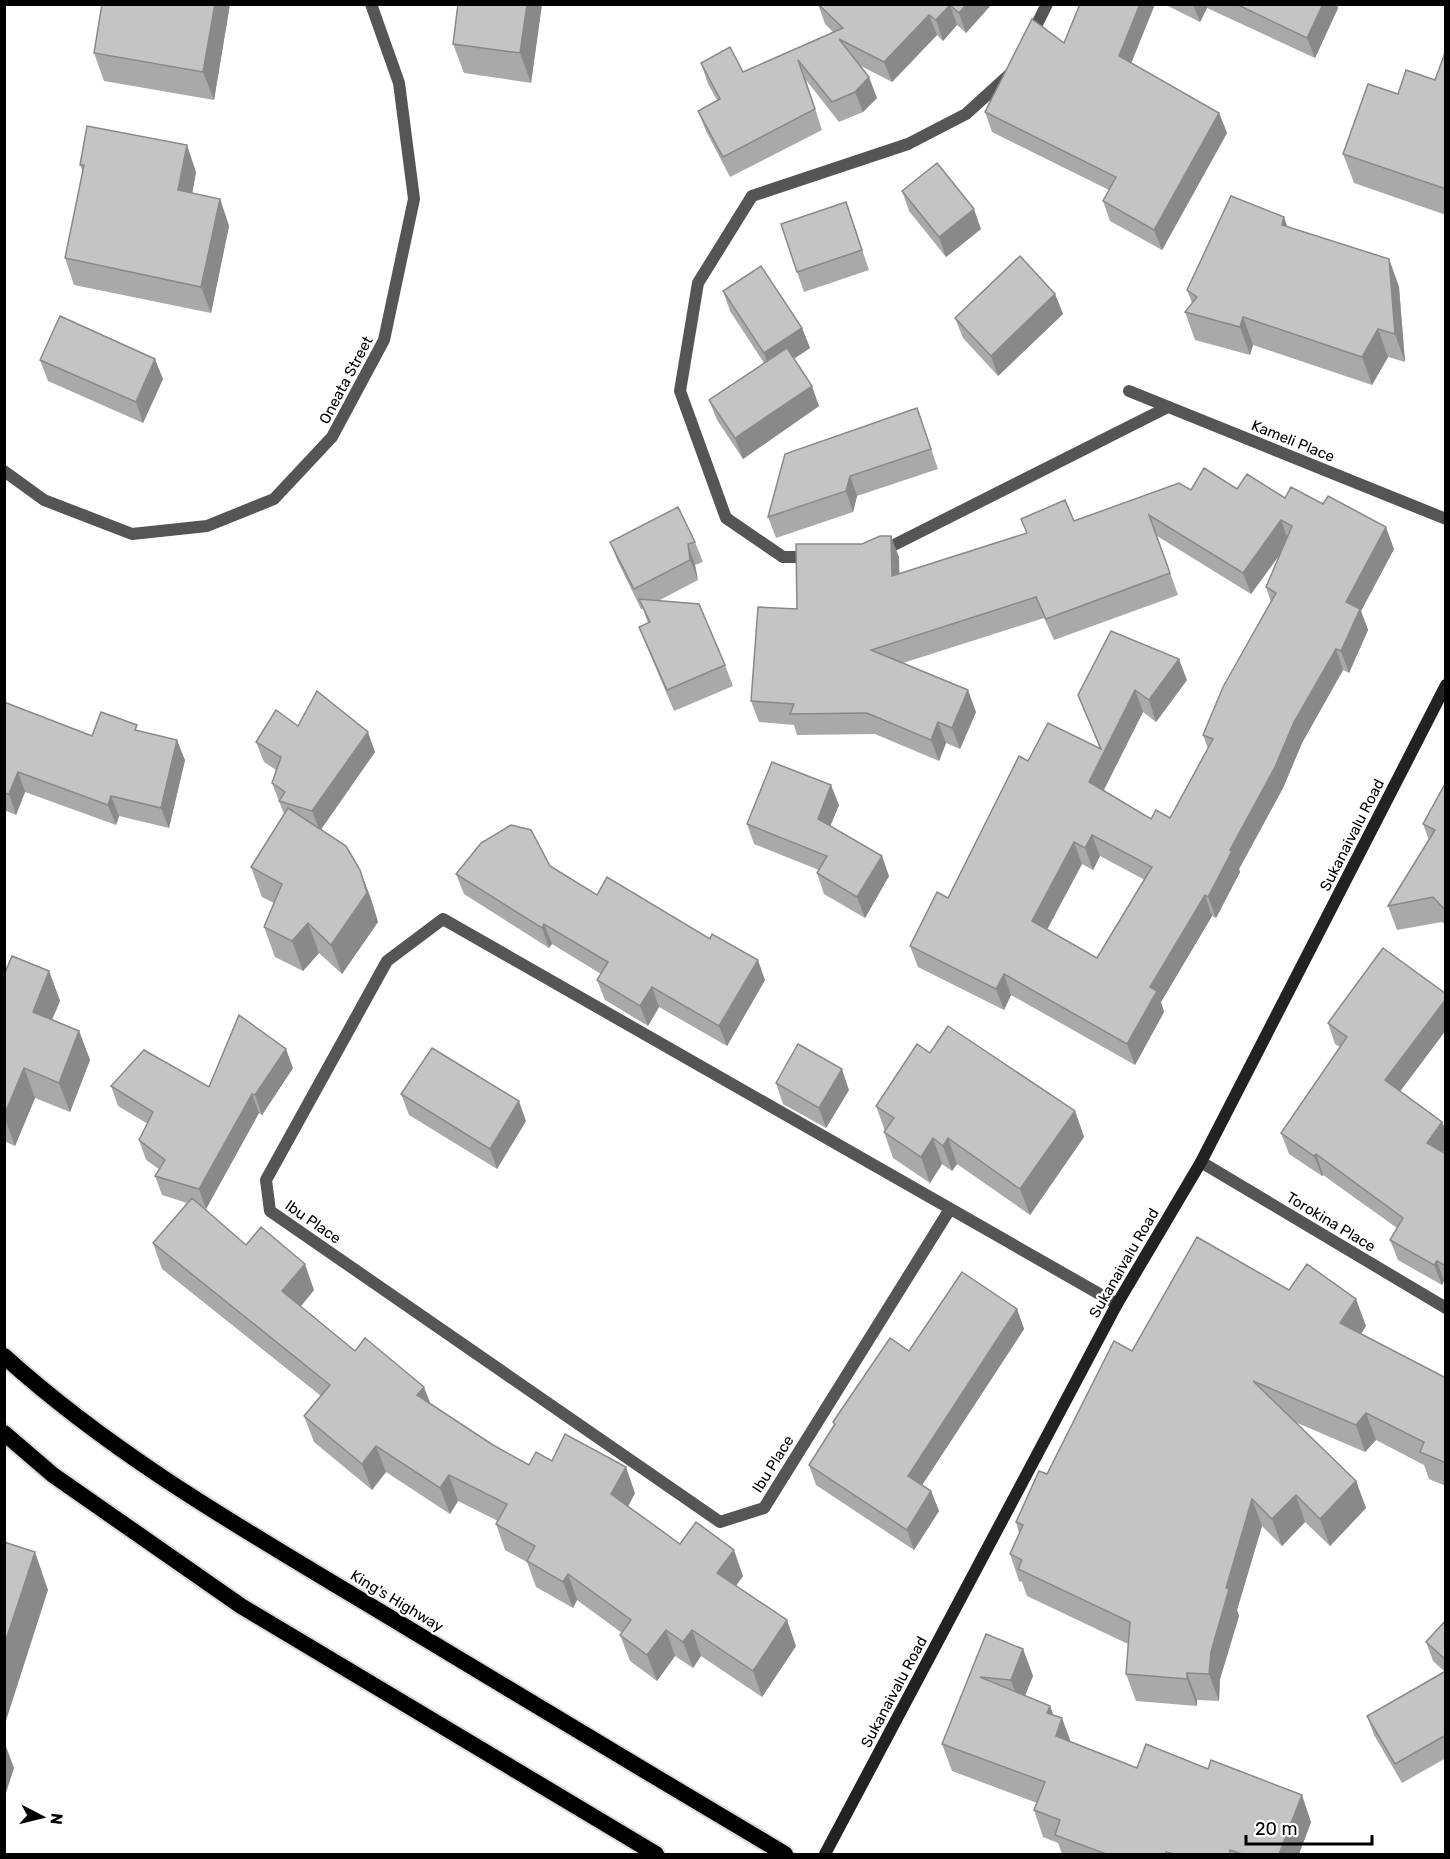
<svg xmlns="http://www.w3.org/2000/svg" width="1450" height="1859" font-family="Rubik,sans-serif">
<rect width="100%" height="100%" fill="#fff"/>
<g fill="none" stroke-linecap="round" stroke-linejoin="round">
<g stroke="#dbdbdb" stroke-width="20">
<g id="trunk">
<path d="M4 1356C112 1454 241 1528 366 1603 505 1687 645 1771 785 1854"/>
<path d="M4 1433 53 1475 241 1606 656 1854"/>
</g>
</g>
<g stroke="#555" stroke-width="12">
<path d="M1031 36 1047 4"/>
<path d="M1129 391 1446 519"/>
<path d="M4 471 44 500 132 534 207 526 274 499 332 437 384 340 414 199 399 83 371 4"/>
<path d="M880 552 1168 407"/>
<path d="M810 557H783L726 518 680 391 698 283 752 196 908 144 966 114 1010 74"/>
<path d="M1201 1162 1446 1308"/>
<path d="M950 1209 764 1508 720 1522 270 1211 266 1180 387 961 443 919 1117 1304"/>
</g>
<path stroke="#222" stroke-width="12" d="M825 1854 1117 1304 1201 1162 1446 685"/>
<use href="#trunk" stroke="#000" stroke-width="16"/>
</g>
<g fill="#a9a9a9" fill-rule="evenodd">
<path d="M230 4 214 100 104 81 94 53Z"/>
<path d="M458 4H542L531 83 464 73 453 44Z"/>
<path d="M818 4H992L966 33 957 25 943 41 937 35 892 82 861 66 877 98 863 112 839 122 806 80 822 130 730 177 706 131 698 111 717 100 708 84 701 63 743 72 833 32 825 24Z"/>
<path d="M1080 4H1155L1131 63 1219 113 1227 133 1162 250 1110 221 1103 201 1109 190 992 132 985 112 1064 43Z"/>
<path d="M1164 4H1337L1338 8 1315 58 1207 8 1200 22Z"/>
<path d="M1446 50V215L1354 183 1343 154 1398 94 1435 80Z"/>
<path d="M80 165 196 172 192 193 220 199 229 226 211 313 74 285 65 258 83 172Z"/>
<path d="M902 191 981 229 946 257 909 211Z"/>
<path d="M846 202 869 270 804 292 797 272Z"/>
<path d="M1288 227 1389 259 1399 287 1405 362 1388 357 1372 385 1253 345 1250 355 1195 340 1185 312 1192 303 1187 290Z"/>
<path d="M723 291 802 328 810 348 794 359 819 406 743 459 717 420 709 400 764 363 730 311Z"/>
<path d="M1055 294 1063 314 998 376 963 338 955 318Z"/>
<path d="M40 360 163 379 143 423 48 381Z"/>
<path d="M924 428 938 469 857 496 853 512 776 538 768 517Z"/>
<path d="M1237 489 1285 498 1394 549 1361 611 1368 630 1349 673 1343 670 1302 743 1283 788 1239 869 1240 872 1216 918 1212 916 1161 1002 1164 1012 1135 1065 1011 995 1004 1010 918 967 910 946 948 898 1028 761 1100 749 1078 695 1187 680 1156 722 1143 712 1104 790 1151 819 1170 818 1208 749 1203 735 1271 602 1266 587 1280 554 1251 594 1157 536 1178 595 1054 640 1044 618 903 663 976 712 960 749 946 743 939 761 875 734 797 735 794 725 759 722 751 701 797 609 899 557V574L1027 533 1021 519 1074 521 1191 490ZM1100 856 1145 880 1097 958 1047 929 1082 864 1093 870Z"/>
<path d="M610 542H695L703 562 695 565 698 580 658 601 725 665 733 686 674 711 647 647 639 627 648 623 643 609H641L618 562Z"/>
<path d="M4 702 92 736 139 731 185 760 169 828 119 816 116 825 25 792 16 815 4 810Z"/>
<path d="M298 726 375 752 321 829 360 870 371 899 378 922 342 974 319 953 303 971 275 957 264 927 274 903 262 897 251 867 284 814 272 783 276 770 264 762 256 742Z"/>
<path d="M1446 782V926L1442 922 1397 930 1388 906 1429 840 1423 824Z"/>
<path d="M839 805 830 826 889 876 865 918 824 894 817 873 819 870 754 844 747 824Z"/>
<path d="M550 866 597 895 765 980 727 1046 659 1007 648 1026 605 1000 597 980 601 974 552 944 549 948 464 894 456 874Z"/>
<path d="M49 971 60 1001 52 1019 79 1031 90 1060 70 1112 35 1098 15 1146 4 1141V975Z"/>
<path d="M1446 994V1030L1400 1091 1442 1122 1446 1131V1148L1443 1152 1446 1154V1282L1444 1281 1442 1285 1398 1260 1390 1240 1397 1228 1323 1175 1322 1176 1289 1154 1281 1133 1340 1047 1335 1044 1328 1023Z"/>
<path d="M930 1053 1075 1111 1084 1137 1030 1215 957 1164 952 1171 942 1164 930 1183 893 1158 884 1132 885 1131 876 1106Z"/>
<path d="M293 1068 262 1115 259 1113 206 1209 202 1207 246 1245 314 1290 301 1306 355 1351 431 1404 493 1445 529 1465 552 1461 635 1493 628 1506 680 1544 743 1576 736 1586 796 1646 762 1697 701 1656 693 1668 675 1656 657 1681 630 1661 620 1635 622 1633 577 1600 573 1608 536 1587 527 1562 505 1550 496 1524 498 1521 458 1501 450 1514 386 1472 372 1490 314 1442 304 1416 321 1396 162 1269 153 1243 187 1203 162 1195 155 1176 159 1169 146 1160 139 1140 148 1124 118 1106 111 1086 209 1087Z"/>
<path d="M776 1083 849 1090 826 1128 783 1104Z"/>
<path d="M401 1094 526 1121 497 1169 409 1115Z"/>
<path d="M1289 1290 1366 1326 1361 1334 1446 1378V1486L1429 1479 1424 1465 1376 1440 1365 1452 1295 1422 1356 1481 1366 1508 1330 1546 1305 1522 1282 1546 1262 1526 1237 1610 1239 1616 1220 1679 1219 1701 1197 1700V1706L1136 1701 1126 1674 1128 1644 1027 1596 1022 1582 1019 1581 1010 1554 1019 1533 1016 1522 1132 1351Z"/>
<path d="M1017 1309 1024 1329 922 1485 931 1491 939 1511 914 1550 816 1485 809 1465 834 1425 833 1422 909 1351Z"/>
<path d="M1446 1620V1758L1402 1783 1374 1735 1367 1716 1444 1671 1433 1661 1426 1642Z"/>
<path d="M986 1634 1023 1649 1033 1676 1025 1696 1050 1706 1053 1715 1070 1742 1137 1768 1311 1822 1299 1854H1062L1058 1843 1043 1837 1034 1810 1037 1803 952 1771 942 1744Z"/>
</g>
<g fill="#898989">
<path d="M215 4H230L214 100 203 72Z"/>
<path d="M527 4H542L531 83 520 53Z"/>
<path d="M967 4H992L966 33 959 13Z"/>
<path d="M1140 4H1155L1126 76 1119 56Z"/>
<path d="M1193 4H1206L1207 8 1200 22Z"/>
<path d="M1323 4H1337L1338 8 1315 58 1307 38Z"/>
<path d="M950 5 957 25 943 41 936 20Z"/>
<path d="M929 15 937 35 892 82 884 62Z"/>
<path d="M869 77 877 98 863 112 855 92Z"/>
<path d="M1219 113 1227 133 1162 250 1154 230Z"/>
<path d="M187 145 196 172 188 217 178 190Z"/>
<path d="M220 199 229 226 211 313 201 287Z"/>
<path d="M974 209 981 229 946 257 939 237Z"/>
<path d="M1284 217 1294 245 1282 225Z"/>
<path d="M1389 259 1399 287 1405 362 1395 334Z"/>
<path d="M1055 294 1063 314 998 376 991 356Z"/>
<path d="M1243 317 1253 345 1250 355 1240 327Z"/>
<path d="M802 328 810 348 771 373 764 353Z"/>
<path d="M1378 329 1388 357 1372 385 1362 357Z"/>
<path d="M155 359 163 379 143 423 136 402Z"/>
<path d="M812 386 819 406 743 459 735 438Z"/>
<path d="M850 476 857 496 853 512 846 491Z"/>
<path d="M1281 520 1289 542 1251 594 1243 573Z"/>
<path d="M1386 527 1394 549 1361 611 1368 630 1349 673 1341 651 1346 602Z"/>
<path d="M891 536 899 557 900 597 892 576Z"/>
<path d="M688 544 695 565 698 580 690 560Z"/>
<path d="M1336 649 1343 670 1302 743 1283 788 1239 869 1240 872 1216 918 1208 897 1230 850 1294 722Z"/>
<path d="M1179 659 1187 680 1156 722 1149 700Z"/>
<path d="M968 690 976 712 960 749 952 728Z"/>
<path d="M1135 690 1143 712 1097 803 1089 782Z"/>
<path d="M938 722 946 743 939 761 931 740Z"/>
<path d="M368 732 375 752 320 831 312 811Z"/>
<path d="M177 740 185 760 169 828 161 808Z"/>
<path d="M18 772 25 792 16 815 9 794Z"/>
<path d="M831 785 839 805 825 839 818 819Z"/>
<path d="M111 796 119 816 116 825 108 805Z"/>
<path d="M1092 835 1100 856 1093 870 1085 848Z"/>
<path d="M1074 842 1082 864 1040 943 1032 921Z"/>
<path d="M882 856 889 876 865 918 857 897Z"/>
<path d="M360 870 371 899 378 922 342 974 331 945Z"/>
<path d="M1205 895 1212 916 1161 1002 1164 1012 1135 1065 1127 1044 1150 987Z"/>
<path d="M308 923 319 953 303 971 292 941Z"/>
<path d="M544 924 552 944 549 948 542 928Z"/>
<path d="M758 960 765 980 727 1046 719 1026Z"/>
<path d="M49 971 60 1001 43 1041 33 1012Z"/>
<path d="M1004 974 1011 995 1004 1010 996 989Z"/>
<path d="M652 987 659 1007 648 1026 640 1006Z"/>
<path d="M1446 999V1030L1393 1101 1385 1080Z"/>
<path d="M79 1031 90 1060 70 1112 59 1083Z"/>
<path d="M286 1049 293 1068 262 1115 255 1095Z"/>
<path d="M24 1068 35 1098 15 1146 4 1116Z"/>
<path d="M842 1069 849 1090 826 1128 819 1108Z"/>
<path d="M252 1094 259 1113 206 1209 199 1189Z"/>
<path d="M519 1101 526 1121 497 1169 490 1149Z"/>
<path d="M1075 1111 1084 1137 1030 1215 1020 1189Z"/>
<path d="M1442 1122 1446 1131V1148L1434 1163 1427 1143Z"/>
<path d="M933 1138 942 1164 930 1183 921 1157Z"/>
<path d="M948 1138 957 1164 952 1171 943 1146Z"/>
<path d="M1316 1154 1323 1175 1322 1176 1314 1156Z"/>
<path d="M1437 1261 1444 1281 1442 1285 1434 1265Z"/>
<path d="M305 1264 314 1290 292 1317 282 1291Z"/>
<path d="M1356 1299 1366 1326 1350 1350 1340 1323Z"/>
<path d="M1017 1309 1024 1329 915 1496 908 1476Z"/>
<path d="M424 1387 434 1413 417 1395Z"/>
<path d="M1366 1413 1376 1440 1365 1452 1356 1425Z"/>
<path d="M376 1446 386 1472 372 1490 362 1464Z"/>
<path d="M626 1467 635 1493 621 1520 611 1494Z"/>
<path d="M449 1475 458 1501 450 1514 440 1488Z"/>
<path d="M1356 1481 1366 1508 1330 1546 1320 1519Z"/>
<path d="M931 1491 939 1511 914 1550 907 1530Z"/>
<path d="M1296 1495 1305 1522 1282 1546 1272 1519Z"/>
<path d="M1252 1499 1262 1526 1237 1610 1239 1616 1220 1679 1219 1701 1209 1674 1211 1652 1226 1588Z"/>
<path d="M734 1550 743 1576 726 1599 717 1573Z"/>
<path d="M35 1552 48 1590 4 1727V1646Z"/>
<path d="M568 1574 577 1600 573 1608 563 1582Z"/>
<path d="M787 1620 796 1646 762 1697 753 1671Z"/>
<path d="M666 1630 675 1656 657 1681 647 1655Z"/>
<path d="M692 1630 701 1656 693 1668 683 1642Z"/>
<path d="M1023 1649 1033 1676 1020 1707 1011 1680Z"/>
<path d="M1187 1673 1197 1700V1706L1187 1679Z"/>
<path d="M1050 1706 1058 1728 1062 1718 1072 1745 1065 1763 1047 1713Z"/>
<path d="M4 1741 14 1768 4 1799Z"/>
<path d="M1302 1795 1311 1822 1299 1854H1279Z"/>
</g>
<g fill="#c4c4c4" stroke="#898989" stroke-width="1.5" fill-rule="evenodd">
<path d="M102 4H215L203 72 94 53Z"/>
<path d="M458 4H527L520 53 453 44Z"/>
<path d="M818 4H967L959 13 950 5 936 20 929 15 884 62 839 39 869 77 855 92 832 102 798 60 815 109 723 157 698 111 720 99 701 63 730 47 743 72 843 28Z"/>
<path d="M1080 4H1140L1119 56 1219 113 1154 230 1103 201 1116 177 985 112 1032 19 1064 43Z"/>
<path d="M1236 4H1323L1307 38Z"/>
<path d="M1446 50V189L1343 154 1368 84 1398 94 1406 70 1435 80Z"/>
<path d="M87 126 187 145 178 190 220 199 201 287 65 258 84 165H80Z"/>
<path d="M937 163 974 209 939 237 902 191Z"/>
<path d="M1231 196 1284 217 1282 225 1389 259 1395 334 1378 329 1362 357 1243 317 1240 327 1185 312 1197 297 1187 290Z"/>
<path d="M846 202 862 250 797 272 781 224Z"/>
<path d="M1020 256 1055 294 991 356 955 318Z"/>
<path d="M761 266 802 328 764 353 723 291Z"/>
<path d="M60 316 155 359 136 402 40 360Z"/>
<path d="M787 348 812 386 735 438 709 400Z"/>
<path d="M917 408 931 449 850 476 846 491 768 517 785 454Z"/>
<path d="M1204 468 1237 489 1247 474 1285 498 1291 487 1323 504 1328 496 1386 527 1346 602 1360 609 1341 651 1336 649 1294 722 1275 767 1230 850 1232 851 1208 897 1205 895 1150 987 1157 991 1127 1044 1004 974 996 989 910 946 937 892 948 898 1019 756 1028 761 1048 723 1101 749 1078 695 1111 631 1179 659 1149 700 1135 690 1089 782 1151 819 1156 810 1170 818 1213 739 1203 735 1223 687 1276 593 1266 587 1292 526 1281 520 1243 573 1149 515 1170 573 1046 619 1036 597 871 650 968 690 952 728 938 722 931 740 867 713 790 714 794 704 751 701 758 607 797 609 796 544H862L880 536H891L892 576 1027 533 1021 519 1065 500 1074 521 1179 483 1191 490ZM1092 835 1152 867 1097 958 1032 921 1074 842 1085 848Z"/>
<path d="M678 507 695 542 688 544 690 560 634 589 610 542Z"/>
<path d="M639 599 699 604 725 665 667 690 639 627 650 622Z"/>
<path d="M317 691 368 732 312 811 279 801 285 792 272 783 281 757 256 742 276 710 298 726Z"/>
<path d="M4 702 92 736 101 712 137 725 135 730 177 740 161 808 111 796 108 805 18 772 9 794 4 793Z"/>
<path d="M772 762 831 785 818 819 882 856 857 897 817 873 827 856 747 824Z"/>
<path d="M1446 782V911L1433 897 1388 906 1435 830 1423 824Z"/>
<path d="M288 808 346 846 360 870 367 893 331 945 308 923 292 941 264 927 282 884 251 867Z"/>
<path d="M511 825 531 830 550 866 597 895 607 877 710 939 712 934 758 960 719 1026 652 987 640 1006 597 980 608 962 544 924 542 928 456 874 481 843Z"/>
<path d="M1383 948 1446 994V999L1385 1080 1442 1122 1427 1143 1446 1154V1266L1437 1261 1434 1265 1390 1240 1403 1218 1316 1154 1314 1156 1281 1133 1347 1037 1328 1023Z"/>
<path d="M12 956 49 971 33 1012 79 1031 59 1083 24 1068 4 1116V975Z"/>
<path d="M239 1015 286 1049 255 1095 252 1094 199 1189 155 1176 165 1160 139 1140 153 1112 111 1086 144 1050 209 1087Z"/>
<path d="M948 1026 1075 1111 1020 1189 948 1138 943 1146 933 1138 921 1157 884 1132 894 1118 876 1106 917 1044 930 1053Z"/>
<path d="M798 1044 842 1069 819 1108 776 1083Z"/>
<path d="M432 1048 519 1101 490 1149 401 1094Z"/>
<path d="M192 1198 246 1245 261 1227 305 1264 282 1291 355 1351 365 1338 424 1387 417 1395 493 1445 529 1465 536 1452 552 1461 565 1434 626 1467 611 1494 680 1544 696 1522 734 1550 717 1573 787 1620 753 1671 692 1630 683 1642 666 1630 647 1655 620 1635 631 1620 568 1574 563 1582 527 1561 535 1546 496 1524 507 1504 449 1475 440 1488 376 1446 362 1464 304 1416 330 1385 153 1243Z"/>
<path d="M1197 1237 1289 1290 1307 1264 1356 1299 1340 1323 1446 1378V1463L1420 1452 1424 1442 1366 1413 1356 1425 1253 1381 1356 1481 1320 1519 1296 1495 1272 1519 1252 1499 1226 1588 1229 1589 1211 1652 1209 1674 1187 1673V1679L1126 1674 1130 1622 1018 1569 1022 1560 1010 1554 1023 1525 1016 1522 1039 1471 1047 1474 1114 1341 1132 1351Z"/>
<path d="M962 1272 1017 1309 908 1476 931 1491 907 1530 809 1465 835 1424 833 1422 890 1338 909 1351Z"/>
<path d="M4 1542 35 1552 4 1646Z"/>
<path d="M1446 1620V1660L1426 1642Z"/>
<path d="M986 1634 1023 1649 1011 1680 980 1677 1050 1706 1047 1713 1062 1718 1056 1736 1137 1768 1146 1744 1208 1769 1211 1760 1302 1795 1279 1854H1242L1230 1850 1229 1854H1174L1166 1852 1165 1854H1106L1055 1835 1060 1820 1034 1810 1045 1782 942 1744Z"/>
<path d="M1446 1671V1735L1395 1764 1367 1716Z"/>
</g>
<g text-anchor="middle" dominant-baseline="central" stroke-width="4.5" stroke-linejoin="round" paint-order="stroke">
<g font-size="15" fill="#000" stroke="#fff">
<text transform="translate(346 380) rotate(-62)">Oneata Street</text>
<text transform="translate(1293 441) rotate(22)">Kameli Place</text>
<text transform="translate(1352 835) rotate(-63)">Sukanaivalu Road</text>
<text transform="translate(313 1222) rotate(35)">Ibu Place</text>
<text transform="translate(1331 1222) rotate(31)">Torokina Place</text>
<text transform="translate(1124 1263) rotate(-60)">Sukanaivalu Road</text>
<text transform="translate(773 1464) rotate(-58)">Ibu Place</text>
<text transform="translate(397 1601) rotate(31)">King's Highway</text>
<text transform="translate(894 1692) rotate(-62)">Sukanaivalu Road</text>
</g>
</g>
<rect width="1450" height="1859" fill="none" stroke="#000000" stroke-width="12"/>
<g transform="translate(42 1817) rotate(97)" stroke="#ffffff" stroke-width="4.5" paint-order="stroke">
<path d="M0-4.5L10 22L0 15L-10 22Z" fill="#000000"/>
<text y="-9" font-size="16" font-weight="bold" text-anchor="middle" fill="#000000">N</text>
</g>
<path d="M1246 1835v9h126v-9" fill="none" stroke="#000000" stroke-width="3"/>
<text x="1255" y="1835" font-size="18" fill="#000000" stroke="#ffffff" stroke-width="4.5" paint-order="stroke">20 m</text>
</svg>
